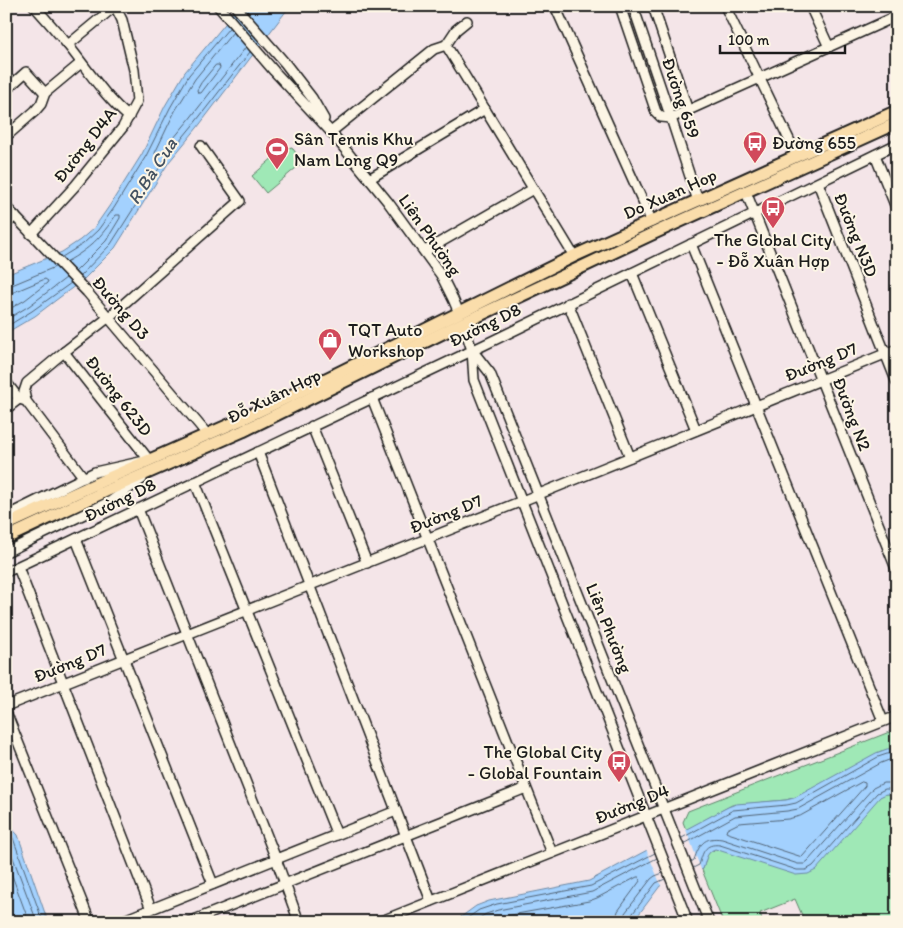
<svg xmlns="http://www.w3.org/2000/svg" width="903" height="928" font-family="Itim,sans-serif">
<rect width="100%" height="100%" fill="#f4e5e8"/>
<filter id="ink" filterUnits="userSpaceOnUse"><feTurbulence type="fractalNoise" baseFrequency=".02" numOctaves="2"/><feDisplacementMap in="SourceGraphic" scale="10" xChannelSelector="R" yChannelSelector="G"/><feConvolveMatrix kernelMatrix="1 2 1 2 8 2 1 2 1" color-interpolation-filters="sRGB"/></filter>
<g filter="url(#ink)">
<g fill="#9fe8b6" stroke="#5e8269">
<path d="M292 147 302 163 266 193 252 176 283 149Z"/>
<path d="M897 729V748L881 751 799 796 786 800 732 805 686 830 683 822 688 811Z"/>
<path d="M886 794H897V922H805L795 899 760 913 763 922H723L702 870 703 869C706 860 706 849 718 850Z"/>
</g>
<g fill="#a3d1fe" stroke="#6d89a4">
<path d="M235 6H290L197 128 169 162 115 248 84 279 35 316 6 333V275L62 252 80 240 94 228 110 205 142 154 165 106 185 72 230 18Z"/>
<path d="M897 748V794H886L880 797 816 870 808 874 796 875 715 849C706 852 706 861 703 869L660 886 633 922H454L476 906 489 901 589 881 728 807 736 804 786 800 794 798 876 753 887 749Z"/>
<path d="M6 822 18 835 48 922H6Z"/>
</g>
<path fill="#f4e5e8" d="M685 827 702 872 662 888 646 849Z"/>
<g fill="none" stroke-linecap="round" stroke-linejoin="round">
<g stroke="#526476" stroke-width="1">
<path d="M233 32 195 79 175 111 155 153 156 156H159L188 121 246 47"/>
<path d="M216 65H219L220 68 201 93H198L197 90 201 83Z"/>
<path d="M62 257 83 244 98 230 114 208 146 156 170 108 189 75 229 28"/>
<path d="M66 262C91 248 100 238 116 215H120V218L106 241 75 272"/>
<path d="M80 276 111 244 165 159 193 125 250 52"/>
<path d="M6 285H12L55 267"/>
<path d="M6 293 14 292 45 279 48 281 47 283 25 300 6 311"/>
<path d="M6 320 29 306 66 278"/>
<path d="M6 327 32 311 71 283"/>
<path d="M862 782 865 783V786L802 857 728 833 726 832 727 829 739 823 788 819 800 816Z"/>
<path d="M6 829 13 838 43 922"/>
<path d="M682 838 733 810 787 805 796 803 878 757 887 754 897 753"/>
<path d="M6 839 37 922"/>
<path d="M684 844 735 816 787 811 798 809 881 763 889 760H897"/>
<path d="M6 859 29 922"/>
<path d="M691 862 694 860C699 845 704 836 722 839L798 864H804L808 861 873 788 883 783H897"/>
<path d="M693 868 699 865C703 853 704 843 720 845L797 870H806L813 866 877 793 885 789H897"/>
<path d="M462 922 479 910 497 904 591 886 655 853"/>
<path d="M473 922 486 914 498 910 592 892 657 858"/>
<path d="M486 922 500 917 589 901 597 898 637 877H639L640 881 618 911 615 922"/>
<path d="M623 922 625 913 651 879 655 876 663 873"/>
<path d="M629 922 630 917 656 883 665 879"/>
</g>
<g stroke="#1c1c1c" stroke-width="12">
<g id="minor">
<path d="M34 6C46 19 57 32 68 45 88 70 104 96 129 117"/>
<path d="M218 6 274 71 331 132 388 202 441 275 453 299 459 313"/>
<path d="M235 6 285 63 312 98 324 119"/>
<path d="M555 6 652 222"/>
<path d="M620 6 656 112 661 117 671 118 897 16"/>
<path d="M633 6 671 118 698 201"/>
<path d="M653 6 688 111"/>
<path d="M725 6 797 156"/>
<path d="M810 6 829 47"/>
<path d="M897 6V7"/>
<path d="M467 21 456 30 446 45 574 256"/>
<path d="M68 45 115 6"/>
<path d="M6 90 26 72 45 93"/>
<path d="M6 128 10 133 35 111 41 104 45 93 81 63"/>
<path d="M331 132 434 49 446 45"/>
<path d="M875 155 897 210"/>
<path d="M369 179 485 109"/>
<path d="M818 183 897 383"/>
<path d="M746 192 897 571"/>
<path d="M6 207 87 292 207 434"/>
<path d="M6 224 15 216"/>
<path d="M31 234 75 186 123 127 137 101 134 70 122 20 115 6"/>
<path d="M691 244 883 721"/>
<path d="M425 251 533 189"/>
<path d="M632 273 696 430"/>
<path d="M568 303 630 457"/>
<path d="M463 323 472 350 474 380 688 922"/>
<path d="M472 350 490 373 709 922"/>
<path d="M6 382 19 399"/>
<path d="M372 398 552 853"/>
<path d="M6 409 19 399 26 401"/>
<path d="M312 426 367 563"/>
<path d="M258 452 431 901"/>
<path d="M84 478 26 401 24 392 27 383 64 352 109 317 240 201 201 146"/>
<path d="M195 482 337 835"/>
<path d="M138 509 276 859 299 922"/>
<path d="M6 516 95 472 149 460 64 352"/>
<path d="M76 539 213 884"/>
<path d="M6 552 111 501 142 479"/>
<path d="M18 567 151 909"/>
<path d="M6 572 484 345 897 144"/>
<path d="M6 706 522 501 897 349"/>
<path d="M6 712 90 922"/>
<path d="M119 922 396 811"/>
<path d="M189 922 526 788"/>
<path d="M379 922 897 716"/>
</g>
</g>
<g stroke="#1c1c1c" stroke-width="15">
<g id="major">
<path d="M6 525 102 481 238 421 330 377 574 256 897 111"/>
<path d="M6 538 106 491 243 431 463 323 652 234 897 123"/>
</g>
</g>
<use href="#minor" stroke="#fcf5e5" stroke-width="9"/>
<use href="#major" stroke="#faddab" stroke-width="11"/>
</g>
</g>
<defs>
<g id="bus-pin" transform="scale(1.25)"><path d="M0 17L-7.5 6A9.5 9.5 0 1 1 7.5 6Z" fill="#d1495b" stroke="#fcf5e5"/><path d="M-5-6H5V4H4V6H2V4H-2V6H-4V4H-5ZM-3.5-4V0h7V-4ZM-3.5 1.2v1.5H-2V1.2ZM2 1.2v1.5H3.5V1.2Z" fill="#fff"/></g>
<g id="stadium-pin" transform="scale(1.25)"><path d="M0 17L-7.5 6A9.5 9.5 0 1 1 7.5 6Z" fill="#d1495b" stroke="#fcf5e5"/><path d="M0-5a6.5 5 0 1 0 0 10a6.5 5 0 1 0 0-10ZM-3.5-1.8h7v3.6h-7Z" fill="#fff"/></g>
<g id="shop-pin" transform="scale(1.25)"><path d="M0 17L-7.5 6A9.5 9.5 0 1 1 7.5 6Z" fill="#d1495b" stroke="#fcf5e5"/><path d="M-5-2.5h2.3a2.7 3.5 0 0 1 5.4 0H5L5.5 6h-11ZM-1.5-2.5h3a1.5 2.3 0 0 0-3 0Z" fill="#fff"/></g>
</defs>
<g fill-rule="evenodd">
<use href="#bus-pin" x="755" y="143"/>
<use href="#stadium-pin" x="277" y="149"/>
<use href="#bus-pin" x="773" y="208"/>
<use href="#shop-pin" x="330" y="340"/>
<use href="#bus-pin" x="619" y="762"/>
</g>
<g text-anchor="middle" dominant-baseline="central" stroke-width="4" stroke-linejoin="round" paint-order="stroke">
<g font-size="18" fill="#1c1c1c" stroke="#fcf5e5">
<text transform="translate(681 98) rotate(71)">Đường 659</text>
<text transform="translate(85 145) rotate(-52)">Đường D4A</text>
<text transform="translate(670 194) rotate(-24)">Do Xuan Hop</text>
<text transform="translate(430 235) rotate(55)">Liên Phường</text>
<text transform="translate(856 235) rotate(68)">Đường N3D</text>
<text transform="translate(121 308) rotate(49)">Đường D3</text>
<text transform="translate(485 325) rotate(-26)">Đường D8</text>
<text transform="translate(821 362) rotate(-22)">Đường D7</text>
<text transform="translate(119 396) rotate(52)">Đường 623D</text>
<text transform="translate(274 396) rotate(-26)">Đỗ Xuân Hợp</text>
<text transform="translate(852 414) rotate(69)">Đường N2</text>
<text transform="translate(120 500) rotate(-26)">Đường D8</text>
<text transform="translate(446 514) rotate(-22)">Đường D7</text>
<text transform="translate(609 628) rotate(68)">Liên Phường</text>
<text transform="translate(70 663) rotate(-22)">Đường D7</text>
<text transform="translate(632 804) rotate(-22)">Đường D4</text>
</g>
<g font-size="18" fill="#1c1c1c" stroke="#fcf5e5" text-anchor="start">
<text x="294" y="139">Sân Tennis Khu<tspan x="294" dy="21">Nam Long Q9</tspan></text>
<text x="772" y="143">Đường 655</text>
<text x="773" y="240" text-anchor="middle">The Global City<tspan x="773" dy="21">- Đỗ Xuân Hợp</tspan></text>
<text x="348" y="330">TQT Auto<tspan x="348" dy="21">Workshop</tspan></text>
<text x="602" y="752" text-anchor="end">The Global City<tspan x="602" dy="21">- Global Fountain</tspan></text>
</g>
<g font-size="19" font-style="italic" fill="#445260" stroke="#fcf5e5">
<text transform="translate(152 171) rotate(-57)">R.Bà Cua</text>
</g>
</g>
<rect width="903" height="928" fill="none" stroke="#fcf5e5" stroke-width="25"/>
<rect x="12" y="12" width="878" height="903" fill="none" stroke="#1c1c1c" stroke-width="2" filter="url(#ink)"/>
<path d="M720 45v8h125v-8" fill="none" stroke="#1c1c1c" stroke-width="2.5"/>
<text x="728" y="45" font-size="15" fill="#1c1c1c" stroke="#fcf5e5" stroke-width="4" paint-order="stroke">100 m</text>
</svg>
